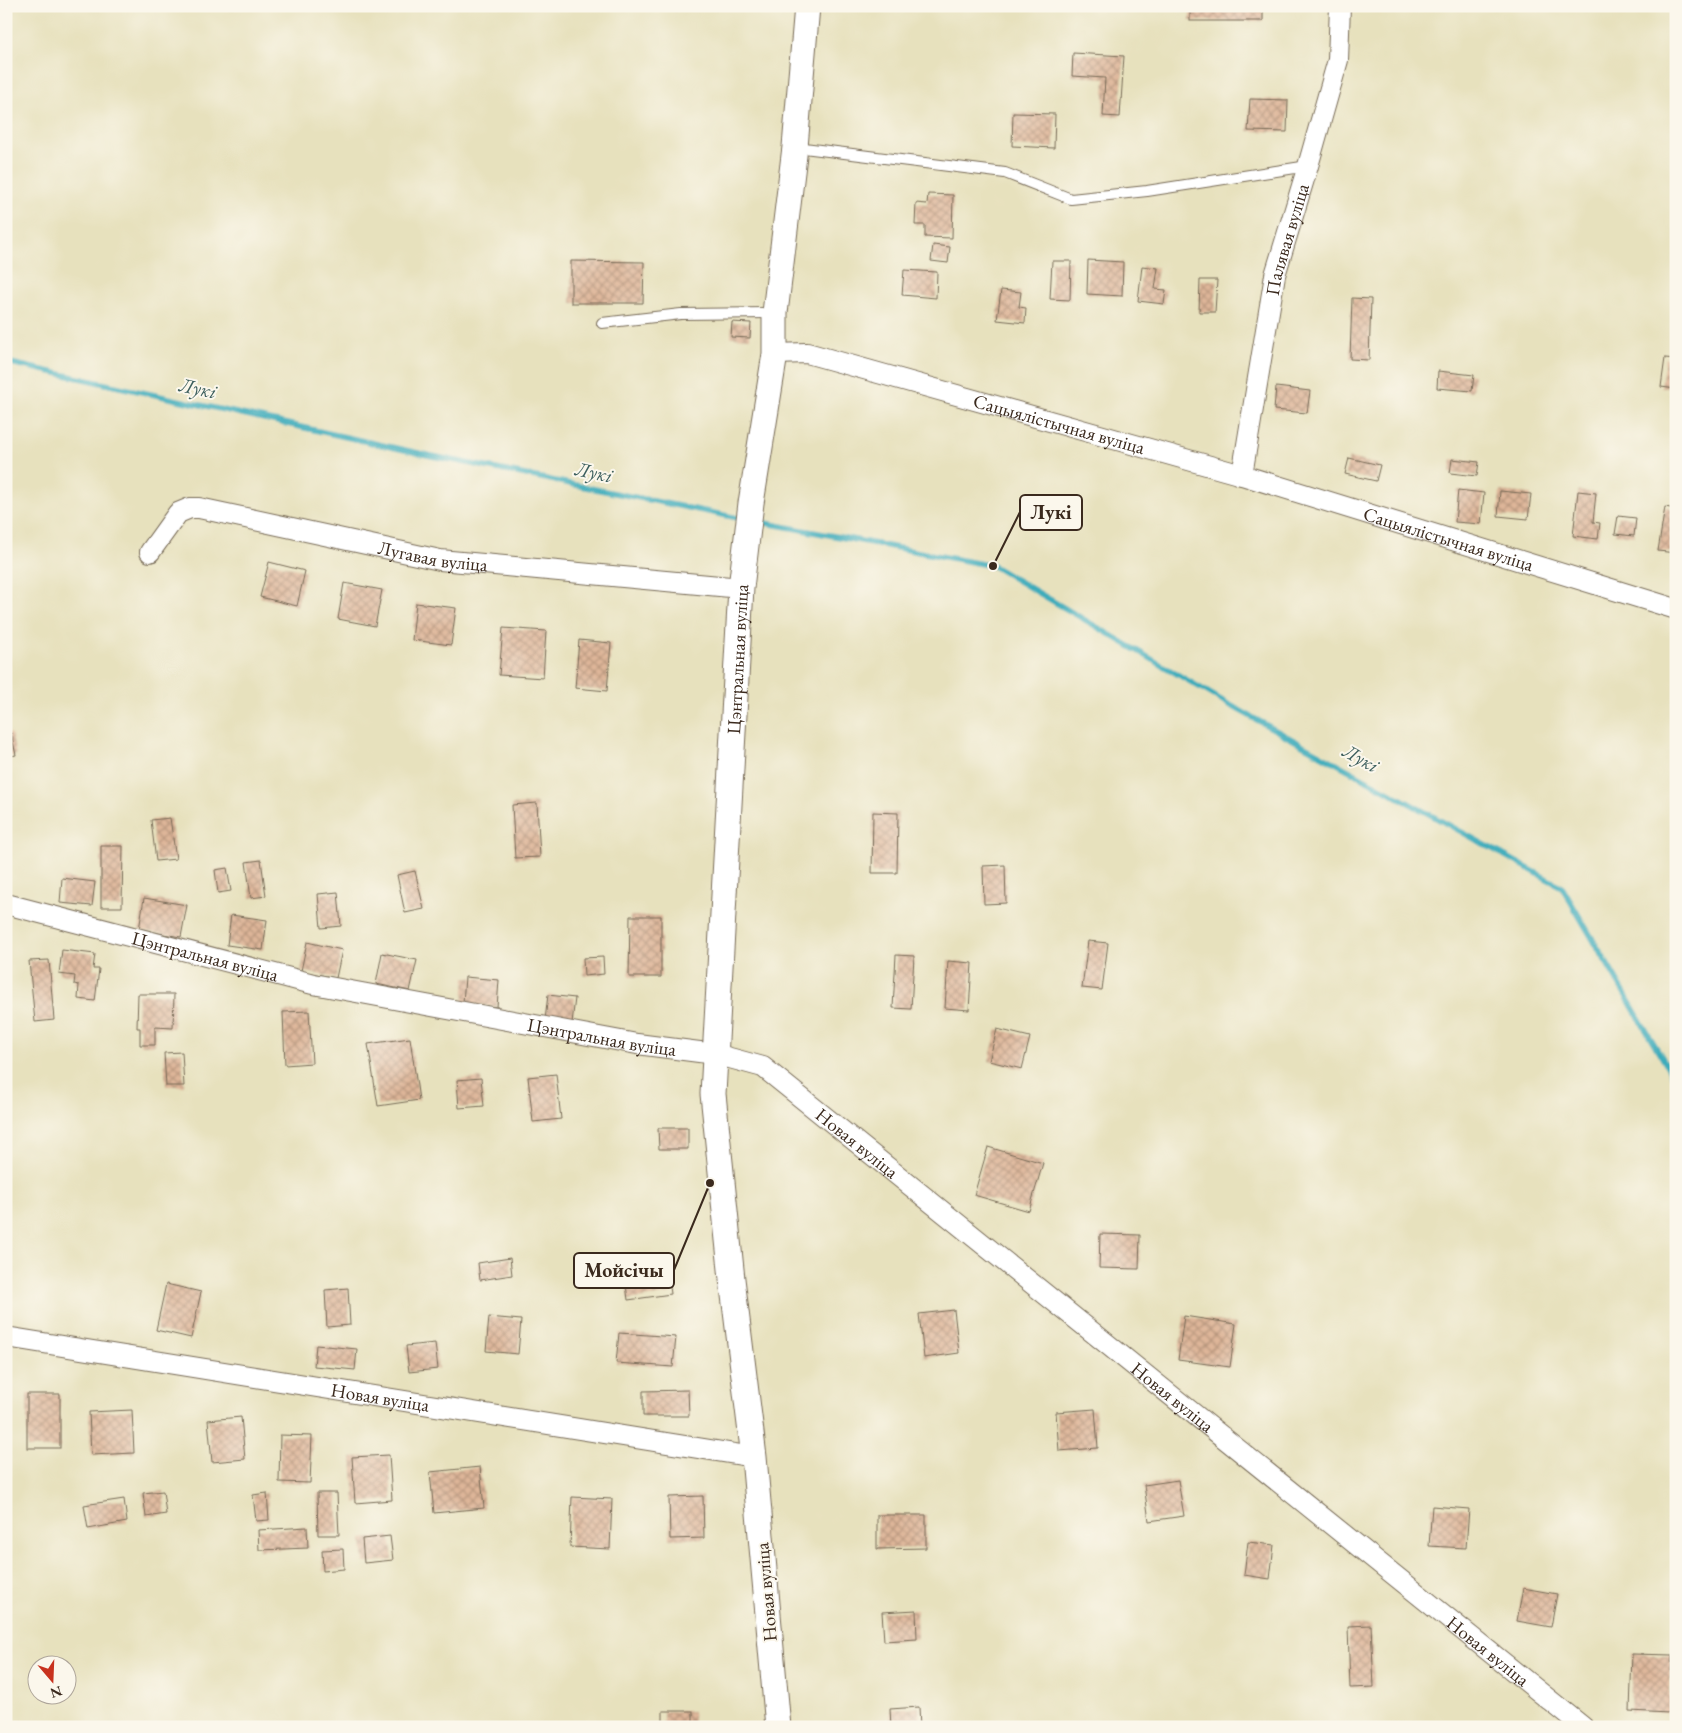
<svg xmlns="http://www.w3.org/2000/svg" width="1682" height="1733" font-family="'EB Garamond',serif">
<defs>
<pattern id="building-cross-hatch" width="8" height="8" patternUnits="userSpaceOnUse" patternTransform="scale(1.25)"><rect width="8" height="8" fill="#deb699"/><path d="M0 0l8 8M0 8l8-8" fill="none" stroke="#b5947c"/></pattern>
</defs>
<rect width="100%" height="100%" fill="#fbf7ec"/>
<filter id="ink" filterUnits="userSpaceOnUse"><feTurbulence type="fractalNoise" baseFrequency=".02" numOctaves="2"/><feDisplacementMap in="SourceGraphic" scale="10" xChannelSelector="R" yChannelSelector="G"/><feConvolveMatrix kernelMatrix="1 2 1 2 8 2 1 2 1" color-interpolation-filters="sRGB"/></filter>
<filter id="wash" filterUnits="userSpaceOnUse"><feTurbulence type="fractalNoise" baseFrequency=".0096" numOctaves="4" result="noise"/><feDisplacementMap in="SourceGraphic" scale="20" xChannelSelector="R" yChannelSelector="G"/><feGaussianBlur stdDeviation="1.12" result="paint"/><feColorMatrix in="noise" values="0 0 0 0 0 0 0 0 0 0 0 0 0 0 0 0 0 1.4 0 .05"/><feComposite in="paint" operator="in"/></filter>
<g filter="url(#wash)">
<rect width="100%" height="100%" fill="#e7e1bd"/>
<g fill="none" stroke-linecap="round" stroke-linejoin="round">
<g stroke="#3dacbb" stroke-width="5.5">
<path d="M6 362 432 456 743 519"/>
<path d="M755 521 993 566 1228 704 1562 887 1676 1081"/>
</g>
</g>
<g id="blocks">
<g fill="url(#building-cross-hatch)">
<rect x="1190" y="6" width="73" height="15"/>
<path d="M1073 53 1124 56 1120 117 1103 116 1105 78 1072 76Z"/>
<path d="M1250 99 1288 100 1287 132 1248 131Z"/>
<path d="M1013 113 1055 114 1054 148 1012 146Z"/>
<path d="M928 194 953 195 952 238 925 237V225H915L916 203 927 204Z"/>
<path d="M933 245 950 247 948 263 931 261Z"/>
<path d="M1088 260 1123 262 1122 296 1087 294Z"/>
<path d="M571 261 644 262 643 303H571Z"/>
<path d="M1052 261H1071L1070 300 1050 299Z"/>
<path d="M1142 266 1158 268 1155 289 1166 290 1164 304 1138 301Z"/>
<path d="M904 270 937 272 936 298 902 295Z"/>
<path d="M1200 280H1217L1215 312H1199Z"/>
<path d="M1001 290 1021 292 1019 307 1026 308 1025 323 997 320Z"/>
<path d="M1352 298 1371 299 1369 360 1350 359Z"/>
<path d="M732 322 751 323 750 338 731 337Z"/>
<path d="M1665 358 1676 359V389L1661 387Z"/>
<path d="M1438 371 1474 375 1472 391 1437 388Z"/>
<path d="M1276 387 1310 391 1307 413 1274 410Z"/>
<path d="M1349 458 1380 465 1376 481 1345 474Z"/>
<path d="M1452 459 1479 462 1477 476 1450 473Z"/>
<path d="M1458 490 1484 493 1481 524 1455 522Z"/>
<path d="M1500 491 1531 494 1528 519 1498 516Z"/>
<path d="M1578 491 1596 493 1593 522 1600 523 1598 539 1573 536Z"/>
<path d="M1665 507 1676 509V553L1658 551Z"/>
<path d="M1618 516 1636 518 1634 536 1615 534Z"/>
<path d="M269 562 305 571 297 606 260 597Z"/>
<path d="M344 583 382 590 375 626 338 619Z"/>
<path d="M416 603 456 608 451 645 412 640Z"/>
<path d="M503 628 546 631 543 678 499 675Z"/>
<path d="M579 640 611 643 607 691 575 688Z"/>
<path d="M6 649H8L9 670H6Z"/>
<path d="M11 733 16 755 6 757V734Z"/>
<path d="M537 803 540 857 515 858 512 805Z"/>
<path d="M873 812 898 813 897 873H872Z"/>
<path d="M170 818 176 859 156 861 151 820Z"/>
<path d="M101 846H123L122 907H101Z"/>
<path d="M261 860 266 896 251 898 246 862Z"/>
<path d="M1005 865 1006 903 984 904 983 866Z"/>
<path d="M227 868 231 891 218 893 215 870Z"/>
<path d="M415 871 424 909 405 913 397 875Z"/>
<path d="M62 878 95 882 92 906 60 903Z"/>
<path d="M338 892 341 926 321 928 318 894Z"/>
<path d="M144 898 187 905 181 937 139 930Z"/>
<path d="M231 915 267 920 263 950 227 945Z"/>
<path d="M630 916H661V977H629Z"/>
<path d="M1088 941 1108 943 1102 990 1082 988Z"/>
<path d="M307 942 342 950 336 978 301 971Z"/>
<path d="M62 950 95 954 93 969H99L95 1001 78 999 79 985 74 984 75 976 59 974Z"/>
<path d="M382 953 417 960 410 991 376 984Z"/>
<path d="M896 955 914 956 911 1009 893 1008Z"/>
<path d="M603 957 604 974 584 976 583 958Z"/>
<path d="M49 960 54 1020 35 1022 29 961Z"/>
<path d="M948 961 972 963 969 1010 945 1008Z"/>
<path d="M465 977 499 980 497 1007 463 1003Z"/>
<path d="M138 994H174L173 1028 155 1027V1045H140V1028H137Z"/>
<path d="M548 995 575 998 572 1023 545 1020Z"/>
<path d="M309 1011 312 1063 285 1065 283 1012Z"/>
<path d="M997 1029 1030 1037 1022 1069 989 1061Z"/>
<path d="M410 1038 419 1100 378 1106 368 1044Z"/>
<path d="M182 1052 184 1086H166L164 1053Z"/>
<path d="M556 1074 561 1119 533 1122 528 1077Z"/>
<path d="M481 1078 484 1106 459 1108 457 1080Z"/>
<path d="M658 1128H688V1149H659Z"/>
<path d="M988 1147 1043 1163 1029 1211 974 1195Z"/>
<path d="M1100 1234 1140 1235 1139 1269 1099 1268Z"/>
<path d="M510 1258 512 1275 480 1280 478 1263Z"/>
<path d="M667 1263 671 1294 628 1300 624 1269Z"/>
<path d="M166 1284 201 1292 191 1338 156 1330Z"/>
<path d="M348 1288 350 1325 327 1327 325 1290Z"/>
<path d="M954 1310 959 1353 924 1358 919 1314Z"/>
<path d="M1184 1316 1236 1324 1230 1367 1178 1360Z"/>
<path d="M489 1317 521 1320 518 1354 486 1351Z"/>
<path d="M619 1333 676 1337 673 1367 616 1363Z"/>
<path d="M435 1343 438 1369 409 1372 406 1346Z"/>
<path d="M316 1345 357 1349 355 1370 314 1366Z"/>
<path d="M688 1390 689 1416H643V1391Z"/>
<rect x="27" y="1394" width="33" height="54"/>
<path d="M1095 1409 1098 1448 1059 1451 1056 1412Z"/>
<path d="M132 1410 134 1453 91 1455 89 1412Z"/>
<path d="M241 1417 245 1459 212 1462 208 1420Z"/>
<path d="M280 1435 312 1436 310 1483 279 1482Z"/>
<path d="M389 1455 392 1500 355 1503 352 1457Z"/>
<path d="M480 1467 484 1508 434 1513 430 1472Z"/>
<path d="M1178 1480 1184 1516 1149 1521 1144 1485Z"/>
<path d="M163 1491 166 1514 146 1517 143 1493Z"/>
<path d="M267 1493 269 1520 256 1521 253 1495Z"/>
<path d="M317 1493H337L339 1535H318Z"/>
<path d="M703 1496 704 1538 670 1539 669 1497Z"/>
<path d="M572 1497 612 1499 610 1549 570 1547Z"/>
<path d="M124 1499 127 1522 88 1529 84 1505Z"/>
<path d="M1432 1506 1469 1509 1466 1548 1429 1546Z"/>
<path d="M877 1515H926V1548L877 1549Z"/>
<path d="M307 1527 308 1548 259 1550 258 1530Z"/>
<path d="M390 1536 393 1560 364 1563 362 1539Z"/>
<path d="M1248 1542 1274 1545 1270 1579 1244 1575Z"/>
<path d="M343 1549 344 1569 323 1571 322 1550Z"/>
<path d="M1523 1588 1557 1594 1551 1627 1517 1621Z"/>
<path d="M916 1610 917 1639 884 1641 882 1612Z"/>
<path d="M1371 1625 1374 1687 1350 1688 1348 1626Z"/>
<path d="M1632 1654 1672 1655 1669 1713 1630 1711Z"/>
<path d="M919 1707 920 1727H891L890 1709Z"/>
<rect x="663" y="1711" width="30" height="16"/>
</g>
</g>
</g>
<g filter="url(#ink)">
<use href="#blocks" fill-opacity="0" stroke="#776a56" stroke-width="1"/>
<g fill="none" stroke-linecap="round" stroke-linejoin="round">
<g stroke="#776a56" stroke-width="12">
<g id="service">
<path d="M796 147 1005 173 1071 199 1147 191 1308 166"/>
<path d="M602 323 681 314 775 313"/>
</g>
</g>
<g stroke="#776a56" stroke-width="22">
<g id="minor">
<path id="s1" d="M775 354 807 353 1242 475 1676 609"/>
<path id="s2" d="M1242 475 1275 275 1308 166 1338 60 1340 6"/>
<path id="s3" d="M150 552 178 513 190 508H199L440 560 741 588"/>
<path id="s4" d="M6 904 313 984 637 1044 715 1054 763 1067 1583 1727"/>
<path id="s5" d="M6 1337 754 1457"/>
</g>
</g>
<g stroke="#776a56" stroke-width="27">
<g id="tertiary">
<path id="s6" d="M778 1727 754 1457 732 1279 713 1094 741 588 751 503 775 354V313L795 147 807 6"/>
</g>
</g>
<use href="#service" stroke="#fff" stroke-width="10"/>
<use href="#minor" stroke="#fff" stroke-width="20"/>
<use href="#tertiary" stroke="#fff" stroke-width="25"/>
</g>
</g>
<g text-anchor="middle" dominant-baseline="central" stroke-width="4" stroke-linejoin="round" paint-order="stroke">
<g font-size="19" fill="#3b2a1e" stroke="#fbf7ec">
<text stroke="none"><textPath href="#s2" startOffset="240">Палявая вуліца</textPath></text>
<text stroke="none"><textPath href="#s1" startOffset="294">Сацыялістычная вуліца</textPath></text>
<text stroke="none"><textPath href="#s1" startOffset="700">Сацыялістычная вуліца</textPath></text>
<text stroke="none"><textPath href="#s3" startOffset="309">Лугавая вуліца</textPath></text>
<text stroke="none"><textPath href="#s6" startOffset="1072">Цэнтральная вуліца</textPath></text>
<text stroke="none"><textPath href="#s4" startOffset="206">Цэнтральная вуліца</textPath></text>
<text stroke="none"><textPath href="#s4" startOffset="611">Цэнтральная вуліца</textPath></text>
<text stroke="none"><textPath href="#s4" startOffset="896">Новая вуліца</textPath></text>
<text stroke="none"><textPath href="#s5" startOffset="379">Новая вуліца</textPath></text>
<text stroke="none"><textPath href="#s4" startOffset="1301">Новая вуліца</textPath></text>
<text transform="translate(766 1592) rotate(-95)">Новая вуліца</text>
<text stroke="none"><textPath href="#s4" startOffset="1706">Новая вуліца</textPath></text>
</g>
<g font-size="20" font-style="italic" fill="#3c5e5d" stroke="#fbf7ec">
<text transform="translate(198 388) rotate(12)">Лукі</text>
<text transform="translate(594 472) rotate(12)">Лукі</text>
<text transform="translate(1361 758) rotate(29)">Лукі</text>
</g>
</g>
<path fill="none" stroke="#3b2a1e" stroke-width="2" d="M993 566L1020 512M710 1183L674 1270"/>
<g fill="#3b2a1e" stroke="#fbf7ec" stroke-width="2">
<circle cx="993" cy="566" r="5"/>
<circle cx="710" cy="1183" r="5"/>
</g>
<g fill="#fbf7ec" stroke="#3b2a1e" stroke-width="2">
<rect x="1020" y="495" width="62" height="35" rx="5"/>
<rect x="574" y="1253" width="100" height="35" rx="5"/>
</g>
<g font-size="20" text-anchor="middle" font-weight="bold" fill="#3b2a1e">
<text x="1051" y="519">Лукі</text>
<text x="624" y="1277">Мойсічы</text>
</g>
<rect width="1682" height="1733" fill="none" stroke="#fbf7ec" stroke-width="25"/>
<g transform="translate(52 1680) rotate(161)"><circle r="24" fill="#fbf7ec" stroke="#aea59a"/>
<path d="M0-4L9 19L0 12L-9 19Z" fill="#c8321e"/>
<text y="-8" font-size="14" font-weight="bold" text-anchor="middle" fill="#3b2a1e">N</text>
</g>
</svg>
